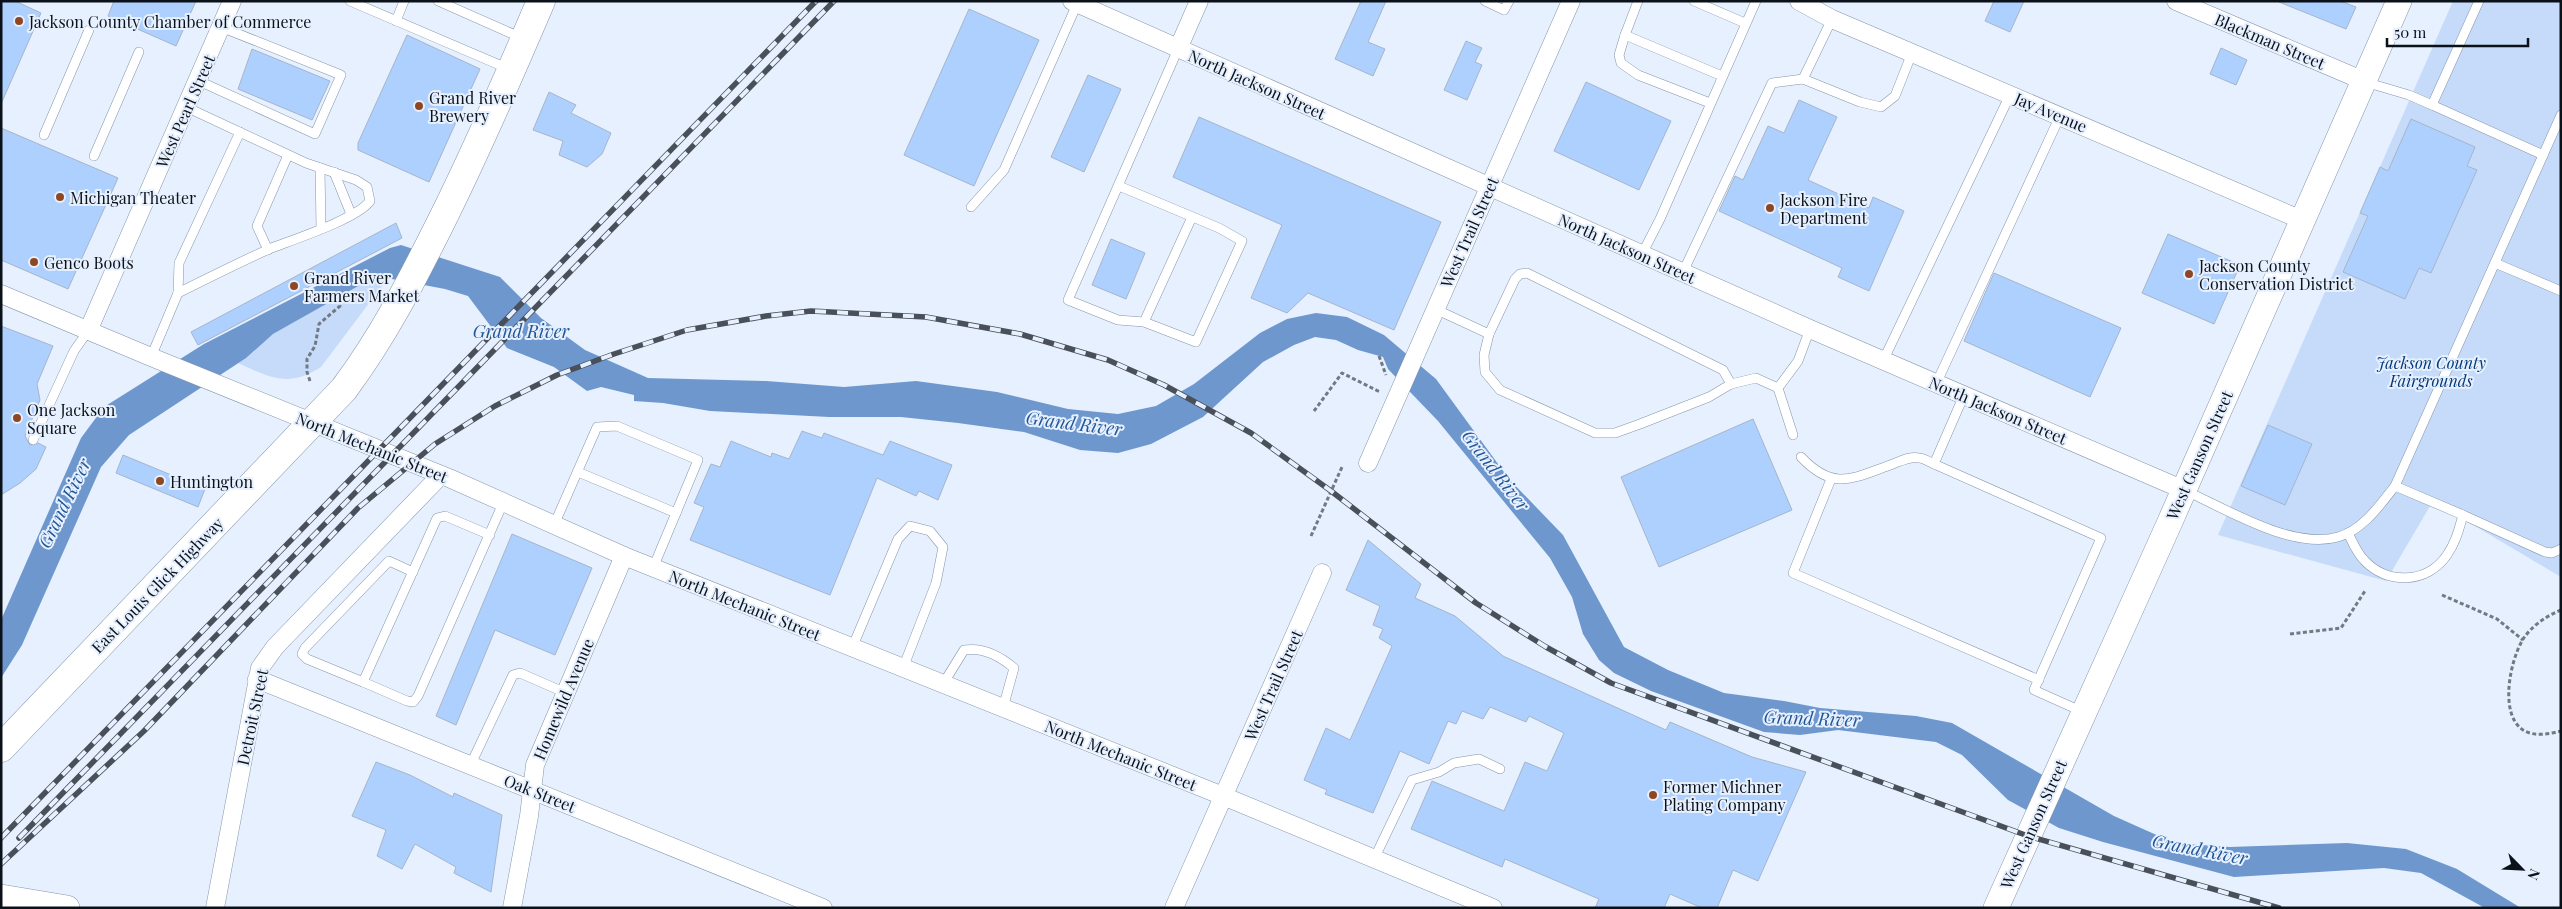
<svg xmlns="http://www.w3.org/2000/svg" width="2562" height="909" font-family="'Playfair Display',serif">
<rect width="100%" height="100%" fill="#e6f0fe"/>
<g fill="#c6dbf9">
<path d="M2453 1H2561V577L2433 501 2386 581 2218 535Z"/>
<path d="M376 276 388 278 321 367C288 388 271 378 238 363L273 334Z"/>
</g>
<path fill="#6e97ce" d="M401 245 500 277 541 318 585 350 648 378 766 381 844 387 916 381 997 392 1068 409 1118 414 1156 406 1194 384 1260 333 1287 319 1316 313 1347 317 1384 335 1436 379 1509 479 1563 535 1624 647 1668 670 1724 693 1784 701 1820 708 1916 716 1952 723 2114 816 2161 837 2187 844 2230 847 2347 843 2406 849 2457 869 2521 908H2485L2421 873 2384 868 2234 877 2103 842 2059 828 2008 800 1962 755 1936 742 1838 730 1800 735 1764 732 1651 691 1614 673 1599 660 1583 634 1572 597 1550 558 1438 421 1388 369 1383 357 1358 350 1336 340 1315 337 1294 345 1263 362 1203 417 1151 444 1118 453 1080 450 1024 432 958 423 901 417H829L710 411 663 403 634 401V395L601 387 587 391 554 367 507 348 468 296 445 289 376 276 273 334 246 358 129 435 101 467 22 645 1 678V620L81 438 104 407 204 344 390 248Z"/>
<g fill="#aed0fe" stroke="#a5b5cb">
<path d="M1 1H15L41 13 1 104Z"/>
<path d="M114 1H196L176 46 108 16Z"/>
<path d="M1361 1H1386L1368 42 1385 49 1373 76 1335 59Z"/>
<path d="M1994 1H2024L2010 32 1985 21Z"/>
<path d="M2340 1 2356 7 2346 29 2279 2Z"/>
<path d="M969 9 1039 40 974 186 904 155Z"/>
<path d="M407 35 480 69 429 182 358 150V143Z"/>
<path d="M1466 41 1482 48 1475 62 1482 65 1467 100 1444 90Z"/>
<path d="M2221 48 2247 60 2236 85 2210 74Z"/>
<path d="M252 49 330 81 312 120 238 89Z"/>
<path d="M1088 75 1121 89 1084 172 1051 157Z"/>
<path d="M1586 82 1671 121 1639 190 1554 151Z"/>
<path d="M549 92 576 105 571 113 611 133 602 154 587 167 559 155 563 141 533 130Z"/>
<path d="M1799 100 1837 117 1808 180 1869 208 1873 197 1904 211 1869 291 1838 277 1842 268 1719 211 1735 176 1743 180 1768 126 1784 133Z"/>
<path d="M1199 117 1441 222 1394 330 1308 293 1287 313 1251 298 1282 225 1173 177Z"/>
<path d="M2411 119 2475 147 2467 166 2477 170 2431 273 2419 268 2405 299 2343 272 2368 216 2360 213 2380 167 2388 171Z"/>
<path d="M1 128 118 178 68 289 1 260Z"/>
<path d="M396 223 402 238 198 345 191 332Z"/>
<path d="M2168 234 2240 265 2214 324 2142 293Z"/>
<path d="M1111 239 1145 253 1126 299 1092 285Z"/>
<path d="M1994 273 2121 328 2090 397 1964 341Z"/>
<path d="M1 326 53 346 37 384 40 400 25 436 30 445 38 443 46 447 36 469 20 483 1 495Z"/>
<path d="M1753 419 1792 510 1659 567 1621 477Z"/>
<path d="M2268 425 2312 444 2285 505 2241 486Z"/>
<path d="M802 431 822 438 824 433 883 455 890 441 952 465 938 500 919 491 916 496 877 478 830 595 690 540 704 507 694 503 711 464 720 467 731 441 771 457 772 453 789 459Z"/>
<path d="M123 455 205 489 198 507 116 473Z"/>
<path d="M512 534 592 568 555 655 495 630 456 725 436 716Z"/>
<path d="M1368 540 1421 584 1415 598 1455 616 1503 656 1666 730 1670 722 1752 757 1806 772 1758 881 1733 870 1717 908H1702L1670 894 1664 908H1595L1599 899 1505 859 1502 867 1411 829 1432 781 1504 811 1525 762 1547 771 1564 733 1529 716 1526 722 1490 707 1483 719 1462 711 1456 724 1448 721 1429 764 1400 751 1373 813 1325 794 1327 790 1304 780 1326 728 1350 740 1392 646 1379 638 1383 629 1373 625 1380 606 1346 590Z"/>
<path d="M376 762 410 775 453 797 454 793 502 815 491 892 454 873 456 867 415 844 402 869 377 856 386 830 352 816Z"/>
</g>
<g fill="none" stroke-linecap="round" stroke-linejoin="round">
<g stroke="#8696aa" stroke-width="10">
<g id="lane">
<path d="M350 1 509 69"/>
<path d="M438 1 522 38"/>
<path d="M1485 1 1504 10 1509 1"/>
<path d="M1638 1 1625 35 1722 76"/>
<path d="M1694 1 1745 23"/>
<path d="M396 21 404 1"/>
<path d="M1625 35 1619 55 1621 63 1638 75 1710 103"/>
<path d="M1803 79 1860 102 1881 107 1895 96 1912 53"/>
<path d="M199 81 315 134 341 75 221 27"/>
<path d="M2365 82 2409 95 2432 105 2479 1"/>
<path d="M2432 105 2543 155"/>
<path d="M44 135 89 30"/>
<path d="M94 156 139 52"/>
<path d="M320 168 321 228"/>
<path d="M334 172 351 214"/>
<path d="M1119 186 1219 228 1242 241 1196 342 1144 322 1118 320 1068 300 1178 49"/>
<path d="M971 207 1004 170 1077 4"/>
<path d="M268 250 257 226 288 155"/>
<path d="M1642 254 1660 219 1756 1"/>
<path d="M2495 263 2561 291"/>
<path d="M1683 272 1772 83 1803 79 1832 19"/>
<path d="M178 293 179 263 240 132"/>
<path d="M1435 309 1489 334 1484 355 1485 372 1500 390 1595 433H1615L1640 424 1709 397 1731 384 1756 378 1778 388 1793 435"/>
<path d="M1144 322 1192 217"/>
<path d="M1489 334 1515 279 1520 274 1527 273 1723 370 1731 384"/>
<path d="M151 357 178 293C208 278 238 263 269 249 292 240 357 219 370 201L367 187 356 180 306 163 186 107"/>
<path d="M1883 361 2010 95"/>
<path d="M1936 384 2060 116"/>
<path d="M1778 388 1798 361 1810 329"/>
<path d="M1964 395 1934 464 2101 538 2034 690 2083 712"/>
<path d="M33 440 74 351 88 331"/>
<path d="M1801 457C1834 492 1853 478 1893 464 1901 461 1910 456 1919 458 1924 458 1929 462 1934 464"/>
<path d="M1831 479 1793 573 2039 680"/>
<path d="M2186 491C2228 510 2293 550 2338 537 2363 530 2380 505 2395 486L2561 115"/>
<path d="M2463 515 2545 552 2552 553 2561 549"/>
<path d="M554 525 597 427 617 426 698 460 676 513 578 472"/>
<path d="M2348 533C2352 541 2357 553 2364 560 2387 585 2427 584 2447 555 2456 542 2459 529 2463 515L2395 486"/>
<path d="M490 535 445 516 437 518 363 682 407 701 413 702 418 696 504 501"/>
<path d="M653 568 676 513"/>
<path d="M852 648 898 539 910 526 930 531 943 547 936 583 903 668"/>
<path d="M363 682 307 659 302 654 305 648 389 561 413 572"/>
<path d="M943 684 964 650C983 647 1000 656 1014 668L1003 708"/>
<path d="M471 764 513 675 520 673 566 693"/>
<path d="M1374 859 1412 780 1439 772 1454 763 1479 759 1500 769"/>
</g>
</g>
<g stroke="#8696aa" stroke-width="19">
<g id="street">
<path d="M1072 1 1810 329 2184 490"/>
<path d="M1799 1 1832 19 1912 53 2304 221"/>
<path d="M2176 1 2364 81"/>
<path d="M1178 49 1199 1"/>
<path d="M1 294 151 357 449 478 624 556 1223 796 1493 908"/>
<path d="M88 331 232 1"/>
<path d="M1368 463 1571 1"/>
<path d="M257 679 823 908"/>
<path d="M215 908 260 668 275 647 441 475"/>
<path d="M512 908 529 816 535 765 624 556"/>
<path d="M1174 908 1322 573"/>
</g>
</g>
<g stroke="#8696aa" stroke-width="26">
<g id="secondary">
<path d="M1 897 67 908"/>
<path d="M1996 908 2169 524 2399 1"/>
</g>
</g>
<g stroke="#8696aa" stroke-width="29">
<path id="primary" d="M1 748 344 389C384 335 411 282 441 222 477 150 509 76 541 1"/>
</g>
<g stroke="#717983" stroke-width="3" stroke-dasharray="4 2.5" stroke-linecap="butt">
<path d="M1379 356 1386 375"/>
<path d="M310 381 307 372V359L315 346 319 324 340 306 338 298"/>
<path d="M1314 411 1342 373 1380 392"/>
<path d="M1311 536 1342 467"/>
<path d="M2442 595 2497 619 2523 640"/>
<path d="M2561 610C2546 616 2530 627 2522 641 2510 662 2499 714 2523 730 2534 737 2549 734 2561 731"/>
<path d="M2290 634 2341 628 2365 591"/>
</g>
<use href="#lane" stroke="#fff" stroke-width="9"/>
<use href="#street" stroke="#fff" stroke-width="18"/>
<use href="#secondary" stroke="#fff" stroke-width="25"/>
<use href="#primary" stroke="#fff" stroke-width="28"/>
<g stroke="#495059" stroke-width="5.5">
<g id="rail">
<path d="M1 838 816 1"/>
<path d="M19 838 834 1"/>
<path d="M1 864 144 731 358 508 435 444 495 406 557 375 614 354 687 330 766 316 811 311 926 317 1020 334 1108 360 1164 385 1251 433 1331 491 1476 603 1546 647 1611 683 2028 836 2279 908"/>
</g>
</g>
<use href="#rail" stroke="#e6f0fe" stroke-width="4" stroke-dasharray="11" stroke-linecap="butt"/>
</g>
<g fill="#8e4723" stroke="#e6f0fe" stroke-width="2">
<circle cx="19" cy="21" r="5"/>
<circle cx="419" cy="106" r="5"/>
<circle cx="60" cy="197" r="5"/>
<circle cx="1770" cy="208" r="5"/>
<circle cx="34" cy="262" r="5"/>
<circle cx="2189" cy="274" r="5"/>
<circle cx="294" cy="286" r="5"/>
<circle cx="17" cy="418" r="5"/>
<circle cx="160" cy="481" r="5"/>
<circle cx="1653" cy="795" r="5"/>
</g>
<g text-anchor="middle" dominant-baseline="central" stroke-width="4" stroke-linejoin="round" paint-order="stroke">
<g font-size="16" fill="#0b1119" stroke="#e6f0fe" text-anchor="start">
<text x="29" y="21">Jackson County Chamber of Commerce</text>
<text x="429" y="97">Grand River<tspan x="429" dy="18">Brewery</tspan></text>
<text x="70" y="197">Michigan Theater</text>
<text x="1780" y="199">Jackson Fire<tspan x="1780" dy="18">Department</tspan></text>
<text x="44" y="262">Genco Boots</text>
<text x="2199" y="265">Jackson County<tspan x="2199" dy="18">Conservation District</tspan></text>
<text x="304" y="277">Grand River<tspan x="304" dy="18">Farmers Market</tspan></text>
<text x="27" y="409">One Jackson<tspan x="27" dy="18">Square</tspan></text>
<text x="170" y="481">Huntington</text>
<text x="1663" y="786">Former Michner<tspan x="1663" dy="18">Plating Company</tspan></text>
</g>
<g font-size="16" fill="#0b1119" stroke="#e6f0fe">
<text transform="translate(2270 41) rotate(23)">Blackman Street</text>
<text transform="translate(1257 84) rotate(24)">North Jackson Street</text>
<text transform="translate(185 111) rotate(-66)">West Pearl Street</text>
<text transform="translate(2051 112) rotate(23)">Jay Avenue</text>
<text transform="translate(1469 232) rotate(-66)">West Trail Street</text>
<text transform="translate(1627 248) rotate(24)">North Jackson Street</text>
<text transform="translate(1998 410) rotate(23)">North Jackson Street</text>
<text transform="translate(372 447) rotate(22)">North Mechanic Street</text>
<text transform="translate(2199 455) rotate(-66)">West Ganson Street</text>
<text transform="translate(157 585) rotate(-46)">East Louis Glick Highway</text>
<text transform="translate(745 605) rotate(22)">North Mechanic Street</text>
<text transform="translate(1273 685) rotate(-66)">West Trail Street</text>
<text transform="translate(563 699) rotate(-67)">Homewild Avenue</text>
<text transform="translate(252 717) rotate(-78)">Detroit Street</text>
<text transform="translate(1121 755) rotate(22)">North Mechanic Street</text>
<text transform="translate(540 793) rotate(22)">Oak Street</text>
<text transform="translate(2033 824) rotate(-66)">West Ganson Street</text>
</g>
<g font-size="16" font-style="italic" fill="#003879" stroke="#e6f0fe">
<text x="2431" y="362">Jackson County<tspan x="2431" dy="18">Fairgrounds</tspan></text>
</g>
<g font-size="18" font-style="italic" fill="#205598" stroke="#e6f0fe">
<text x="521" y="331">Grand River</text>
<text transform="translate(1074 423) rotate(7)">Grand River</text>
<text transform="translate(1496 470) rotate(52)">Grand River</text>
<text transform="translate(64 503) rotate(-64)">Grand River</text>
<text transform="translate(1812 718) rotate(2)">Grand River</text>
<text transform="translate(2200 849) rotate(11)">Grand River</text>
</g>
</g>
<rect width="2562" height="909" fill="none" stroke="#0b1119" stroke-width="5"/>
<g transform="translate(2522 869) rotate(114)" stroke="#e6f0fe" stroke-width="4" paint-order="stroke">
<path d="M0-4L9 19L0 12L-9 19Z" fill="#0b1119"/>
<text y="-8" font-size="14" font-weight="bold" text-anchor="middle" fill="#0b1119">N</text>
</g>
<path d="M2387 38v8h141v-8" fill="none" stroke="#0b1119" stroke-width="2.5"/>
<text x="2394" y="38" font-size="15" fill="#0b1119" stroke="#e6f0fe" stroke-width="4" paint-order="stroke">50 m</text>
</svg>
